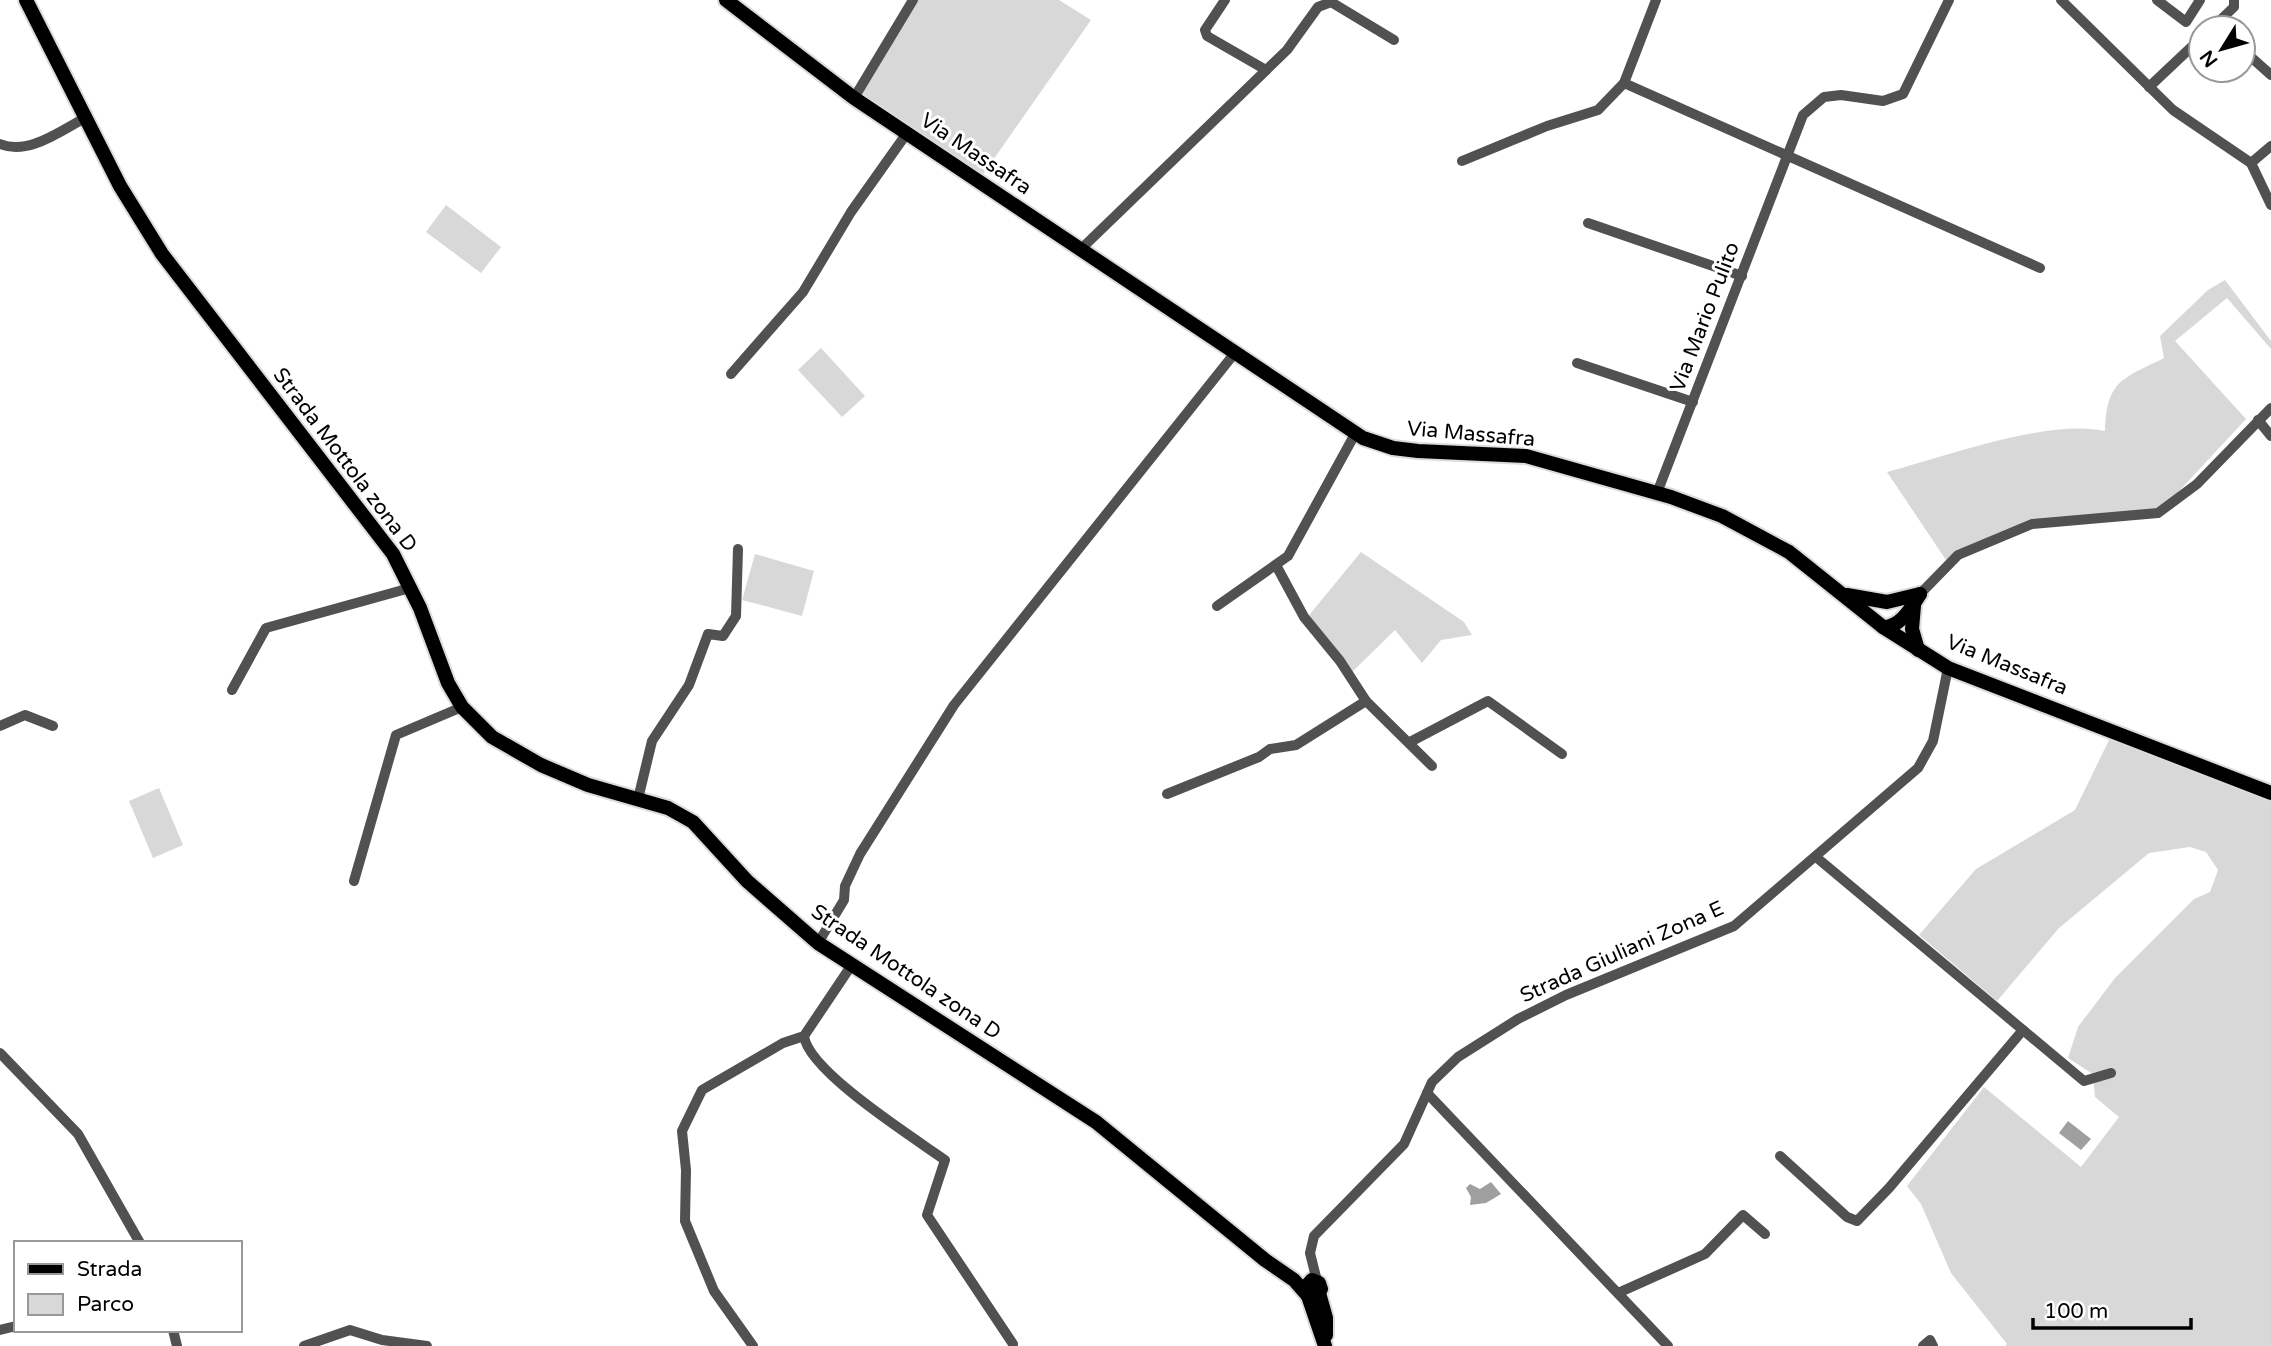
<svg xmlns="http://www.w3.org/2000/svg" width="2271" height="1346" font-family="'Varela Round',sans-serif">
<rect width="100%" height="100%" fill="#fff"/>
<g fill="#d8d8d8">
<path d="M917 0H1059L1091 20 979 180 859 95Z"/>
<path d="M446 205 501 247 481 273 426 232Z"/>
<path d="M2225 280 2271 341V349L2227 298 2175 341 2246 419 2167 504 2134 517 2015 528 1946 560 1887 472C1943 457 2050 418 2105 431 2107 380 2122 379 2164 358L2160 336 2208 290Z"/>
<path d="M821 348 865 396 842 417 798 370Z"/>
<path d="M1361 552 1464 622 1472 635 1441 640 1422 663 1395 630 1351 673 1306 619Z"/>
<path d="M755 554 814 571 802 616 742 600Z"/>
<path d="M2110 738 2271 800V1346H2005L2007 1344 1951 1273 1921 1204 1907 1186 1984 1087 2081 1167 2119 1117 2095 1097 2093 1074 2068 1058 2078 1027 2115 978 2194 899 2210 892 2218 870 2206 852 2190 847 2149 853 2059 928 1997 1001 1919 935 1976 869 2075 810Z"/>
<path d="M159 788 183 845 153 858 129 801Z"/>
</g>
<g fill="#9f9f9f">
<path d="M2068 1121 2091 1139 2081 1150 2059 1133Z"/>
<path d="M1491 1182 1501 1194 1486 1203 1470 1205 1471 1197 1466 1188 1470 1184 1480 1189Z"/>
</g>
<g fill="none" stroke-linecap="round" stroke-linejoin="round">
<g stroke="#dbdbdb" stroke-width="18">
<g id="major">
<path d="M26 0 120 186 162 254 393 554 420 608 448 683 462 707 492 737 541 765 588 785 668 808 693 822 747 881 818 943 1096 1122 1265 1260 1294 1280 1308 1296H1316L1321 1289 1319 1283 1312 1280 1304 1289"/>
<path d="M726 0 854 98 1363 438 1393 448 1418 451 1526 456 1671 497 1722 516 1789 552 1883 627 1948 668 2271 793"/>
<path d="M1847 595 1887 602 1920 594"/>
<path d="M1914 606 1912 629 1918 650"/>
<path d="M1883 627C1901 627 1911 608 1920 594"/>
<path d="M1319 1293 1326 1318V1335"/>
<path d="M1308 1296 1325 1346"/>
</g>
</g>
<g stroke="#515151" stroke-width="10">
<path d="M1225 0 1205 30 1207 36 1266 70"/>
<path d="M2061 0 2173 110 2251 163 2271 205"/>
<path d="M2157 0 2186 22 2200 0"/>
<path d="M2212 28 2234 7V0"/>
<path d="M2243 50 2271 75"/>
<path d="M1624 83 2040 268"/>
<path d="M2149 87 2201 38"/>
<path d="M854 98 913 0"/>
<path d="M0 144C29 156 61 130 87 117"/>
<path d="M1462 161 1547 126 1598 110 1624 83 1656 0"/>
<path d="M2251 163 2271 146"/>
<path d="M1588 223 1742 276"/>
<path d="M1081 249 1287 50 1318 7 1331 2 1394 40"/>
<path d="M1577 363 1693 402"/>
<path d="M731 374 803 292 851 212 907 133"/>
<path d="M2258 420 2271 436"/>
<path d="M1657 493 1803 115 1824 97 1841 95 1883 101 1903 94 1949 0"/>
<path d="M1277 567 1304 617 1340 661 1366 701 1432 766"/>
<path d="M1920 594 1958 555 2032 524 2158 513 2197 484 2271 408"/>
<path d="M1217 606 1288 556 1355 434"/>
<path d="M232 690 266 628 410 588"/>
<path d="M0 726 25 715 53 726"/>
<path d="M1410 742 1488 701 1562 754"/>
<path d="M1167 794 1259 757 1270 749 1296 745 1366 701"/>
<path d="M638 799 652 741 689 685 708 634 723 636 736 616 738 549"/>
<path d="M1816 857 2084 1081 2111 1073"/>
<path d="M354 881 396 735 462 707"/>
<path d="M818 943 844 900 845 886 860 854 954 705 1234 354"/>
<path d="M804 1036C808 1071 914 1138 945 1160L927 1215 1013 1344"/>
<path d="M0 1053 78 1134 140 1243"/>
<path d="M1427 1093 1668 1346"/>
<path d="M1780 1156 1847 1217 1857 1221 1889 1188 2023 1030"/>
<path d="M1317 1281 1310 1253 1314 1236 1404 1144 1432 1082 1458 1057 1518 1019 1566 995 1734 926 1918 768 1933 741 1948 668"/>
<path d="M1618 1293 1705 1254 1743 1215 1765 1234"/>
<path d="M0 1330 16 1326"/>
<path d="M173 1330 177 1346"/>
<path d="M304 1346 350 1330 382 1340 427 1346"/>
<path d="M753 1346 714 1291 685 1221 686 1170 682 1131 702 1090 783 1043 804 1036 851 966"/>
<path d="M1923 1346 1930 1340 1933 1346"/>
</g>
<use href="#major" stroke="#000" stroke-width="14"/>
</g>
<g text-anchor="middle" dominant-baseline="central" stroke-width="6" stroke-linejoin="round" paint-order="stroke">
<g font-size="21" fill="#000" stroke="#fff">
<text transform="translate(976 154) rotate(34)">Via Massafra</text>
<text transform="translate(1705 317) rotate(-69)">Via Mario Pulito</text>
<text transform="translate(1471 434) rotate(5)">Via Massafra</text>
<text transform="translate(345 460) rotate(53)">Strada Mottola zona D</text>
<text transform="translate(2007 665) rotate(22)">Via Massafra</text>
<text transform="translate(1622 952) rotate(-24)">Strada Giuliani Zona E</text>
<text transform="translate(906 972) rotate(34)">Strada Mottola zona D</text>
</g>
</g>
<rect x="14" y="1241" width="228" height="91" fill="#ffffff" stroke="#999999" stroke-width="2"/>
<rect x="28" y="1264" width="35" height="10" fill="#000000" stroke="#999999" stroke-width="2"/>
<text x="77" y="1276" font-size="21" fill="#000000">Strada</text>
<rect x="28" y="1294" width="35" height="21" fill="#d8d8d8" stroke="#999999" stroke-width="2"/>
<text x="77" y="1311" font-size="21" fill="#000000">Parco</text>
<g transform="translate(2222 49) rotate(233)"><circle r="33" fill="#ffffff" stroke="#999999" stroke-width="2"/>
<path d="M0-5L12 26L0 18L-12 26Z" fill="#000000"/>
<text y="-10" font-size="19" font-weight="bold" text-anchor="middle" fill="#000000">N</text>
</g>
<path d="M2033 1318v10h158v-10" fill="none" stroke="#000000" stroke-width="3.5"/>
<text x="2044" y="1318" font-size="21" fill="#000000" stroke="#ffffff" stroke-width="5" paint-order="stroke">100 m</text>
</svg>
